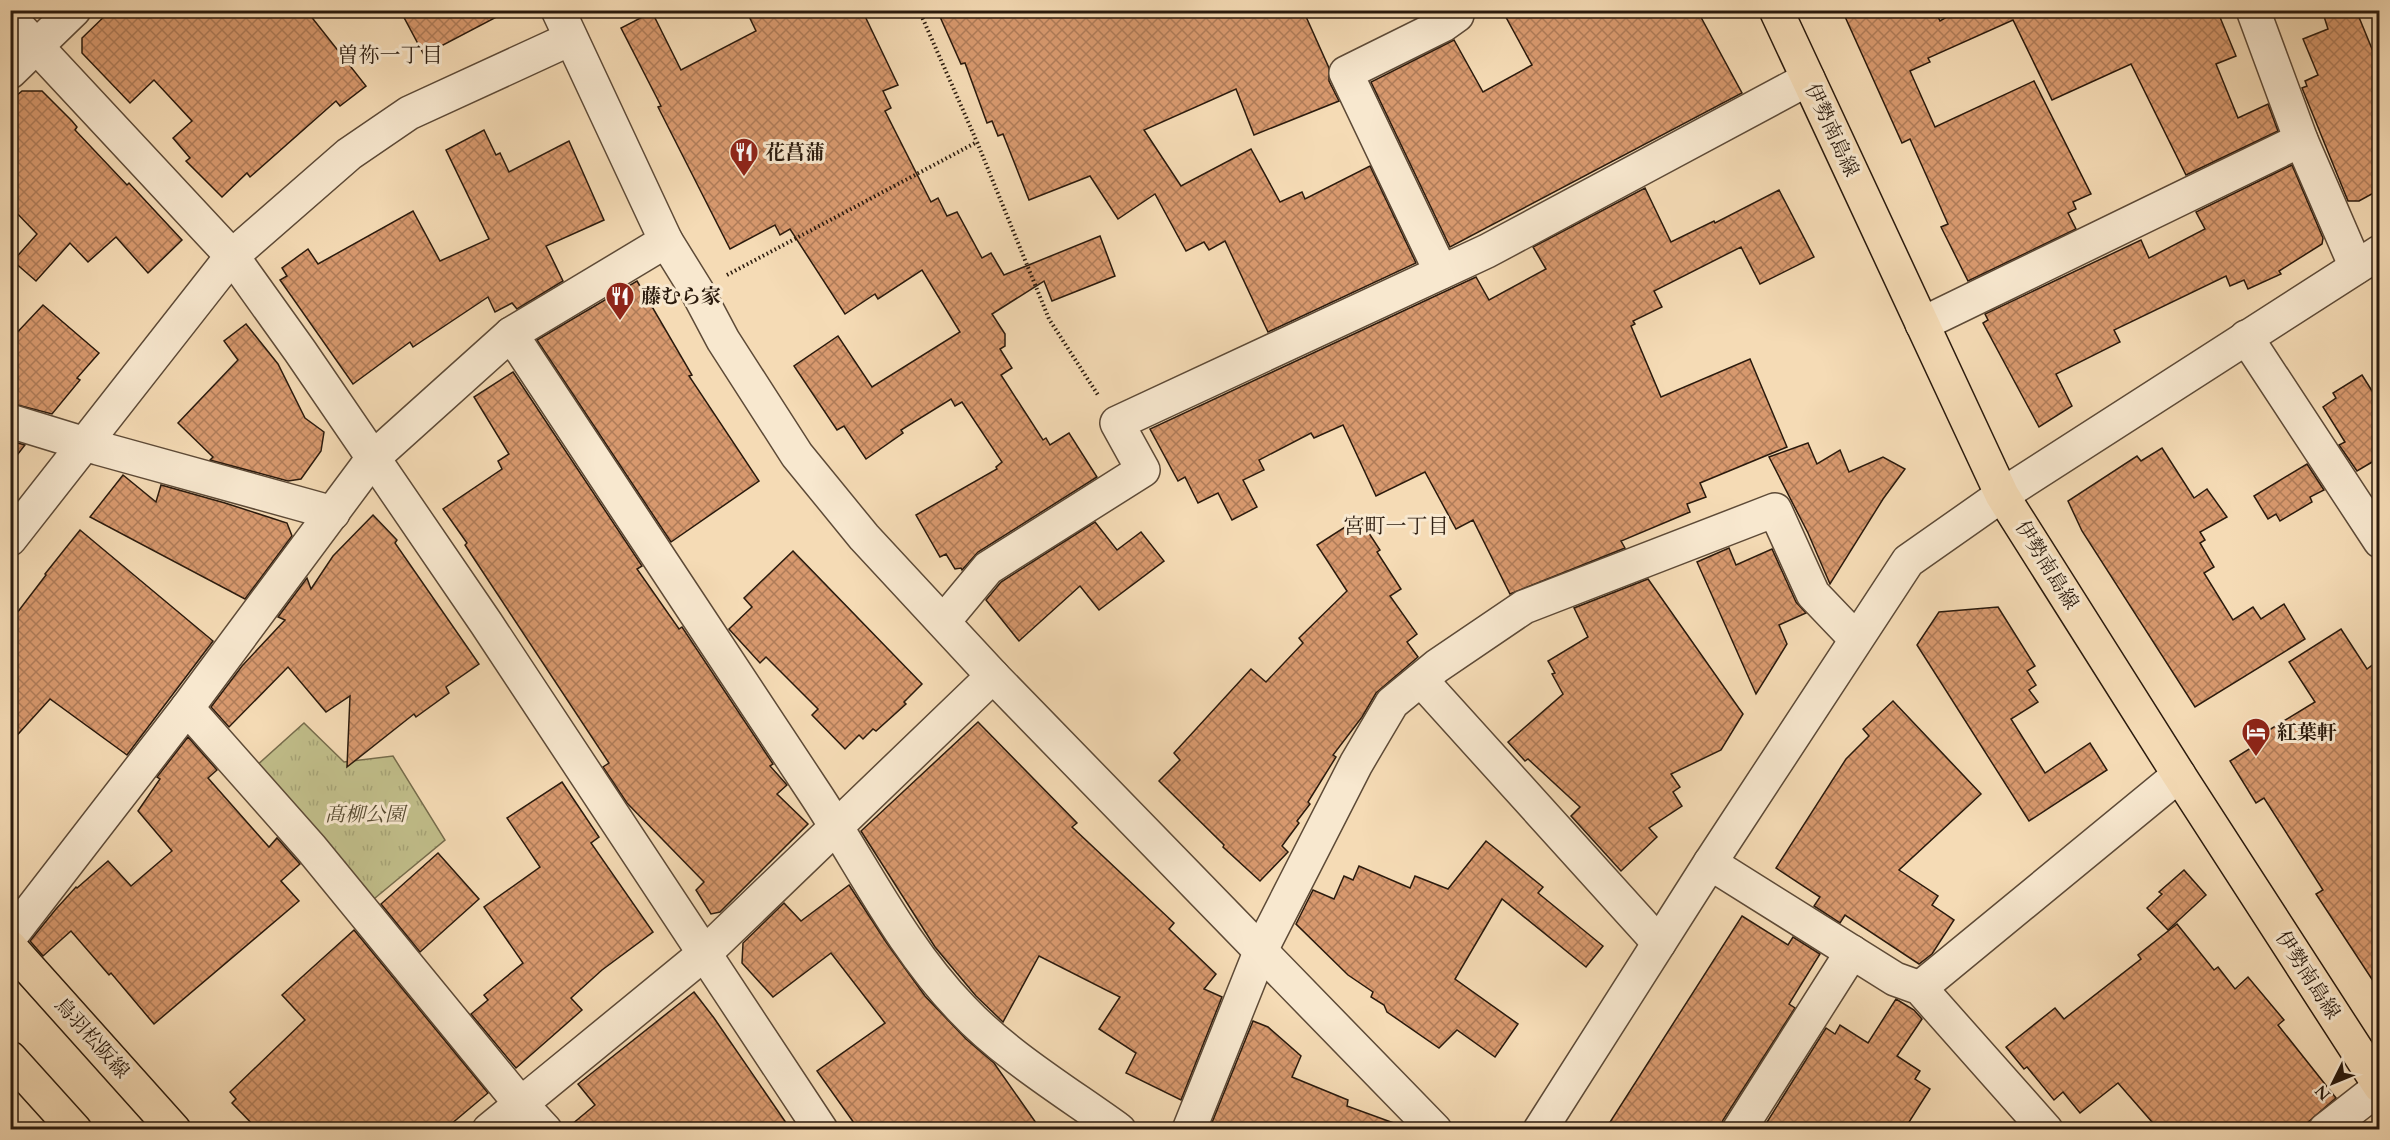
<svg xmlns="http://www.w3.org/2000/svg" width="2390" height="1140" font-family="Cardo,'Noto Serif JP',serif">
<defs>
<pattern id="grass-tufts" width="24" height="20" patternUnits="userSpaceOnUse" patternTransform="scale(1.5)"><rect width="24" height="20" fill="#c1be8a"/><path d="M3 7l-1-3M5 7V3M7 7l1-3M15 17l-1-3M17 17v-4M19 17l1-3" fill="none" stroke="#a6a376"/></pattern>
<pattern id="building-cross-hatch" width="8" height="8" patternUnits="userSpaceOnUse" patternTransform="scale(1.5)"><rect width="8" height="8" fill="#d8996e"/><path d="M0 0l8 8M0 8l8-8" fill="none" stroke="#af7c59"/></pattern>
</defs>
<rect width="100%" height="100%" fill="#f5dbb5"/>
<filter id="stains"><feTurbulence type="fractalNoise" baseFrequency=".00333" numOctaves="4"/><feColorMatrix values="0 0 0 0 .2 0 0 0 0 .09 0 0 0 0 .02 0 0 0 .5 -.17"/></filter>
<radialGradient id="worn" r=".72"><stop offset=".6" stop-color="#630" stop-opacity="0"/><stop offset="1" stop-color="#630" stop-opacity=".3"/></radialGradient>
<path fill="url(#grass-tufts)" stroke="#766c4c" stroke-width="1.5" d="M304 723 344 762 393 756 445 840 369 903 255 767Z"/>
<g fill="url(#building-cross-hatch)" stroke="#2a1a0d" stroke-width="1.5">
<path d="M111 10H306L366 86 340 106 336 101 250 177 247 173 222 197 186 161 190 158 173 138 192 121 154 80 130 103 82 53V38Z"/>
<path d="M400 10H510L424 55Z"/>
<path d="M746 10H862L898 85 883 91 891 108 885 111 931 202 938 198 947 216 957 212 982 258 991 253 1004 275 1100 236 1115 276 1052 301 1044 281 992 314 1005 334V346L1000 349 1012 368 1001 375 1043 440 1046 438 1050 445 1069 433 1097 477 978 552 962 570 961 568 955 569 946 554 940 557 916 515 997 469 996 467 1002 462 962 402 955 406 951 399 901 430 903 433 866 459 844 426 837 430 794 366 838 336 872 387 960 332 922 270 878 299 875 294 845 314 790 229 780 235 775 225 730 249 658 107 661 106 621 28 652 12 681 70 756 31Z"/>
<path d="M937 10H1303L1329 68V81L1339 101 1254 135 1236 89 1144 130 1181 186 1251 149 1280 202 1302 192 1305 199 1370 166 1416 263 1268 332 1225 241 1209 250 1204 242 1186 251 1155 194 1118 219 1090 176 1029 200 1003 134 998 136 992 121 987 123 965 63 961 64Z"/>
<path d="M1502 10H1697L1742 93 1450 247 1371 82 1454 40 1483 92 1532 65Z"/>
<path d="M1842 10H1935L1940 21 1959 10H2217L2236 56 2216 64 2238 118 2268 104 2278 131 2186 175 2131 64 2052 100 2013 20 1928 58 1930 62 1910 71 1935 127 2034 81 2091 194 2073 202 2076 209 2068 213 2076 229 1968 281 1941 227 1948 224 1910 139 1902 143Z"/>
<path d="M2322 10H2356L2379 66V190L2359 201H2348L2302 88 2307 86 2305 81 2318 75 2303 39 2328 29Z"/>
<path d="M22 91H42L72 121 77 127 75 130 127 185 129 183 182 240 148 273 116 237 88 262 70 243 36 281 13 261 37 234 10 206V101Z"/>
<path d="M484 130 496 155 500 153 509 172 569 141 604 220 546 246 563 281 517 309 512 303 495 312 488 297 413 347 410 342 353 384 280 280 287 276 282 268 308 249 318 264 413 211 440 261 489 239 446 150Z"/>
<path d="M2292 165 2323 238 2322 244 2279 271 2281 274 2248 289 2244 280 2230 286 2226 276 2114 330 2120 342 2056 374 2072 406 2039 427 1983 323 1988 320 1985 314 2141 240 2149 258 2205 229 2196 212Z"/>
<path d="M1645 188 1671 242 1714 221 1715 223 1779 190 1814 257 1760 284 1741 247 1654 291 1662 307 1633 321 1635 324 1631 326 1661 397 1750 359 1787 447 1700 483 1706 497 1687 504 1690 512 1621 541 1625 548 1510 594 1473 520 1456 529 1425 472 1376 496 1343 425 1314 438 1311 433 1259 460 1264 470 1243 480 1257 507 1232 520 1218 493 1198 503 1185 477 1178 481 1150 429 1476 277 1489 300 1546 269 1533 247Z"/>
<path d="M637 281 692 375 689 376 759 481 671 542 537 340Z"/>
<path d="M43 305 99 353 77 378 80 380 52 414 10 403V340Z"/>
<path d="M246 324 278 364 305 418 324 432 321 451 301 479 288 481 210 460 213 457 178 423 238 360 224 341Z"/>
<path d="M513 372 642 566 637 569 679 629 682 627 773 764 770 766 787 785 777 794 808 824 720 912 711 914 696 890 704 882 627 803 603 767 609 763 465 545 467 543 443 509 502 469 498 461 509 454 474 397Z"/>
<path d="M2362 375 2379 402V458L2357 471 2339 445 2345 442 2323 407 2336 398 2333 393Z"/>
<path d="M10 441 25 445 10 464Z"/>
<path d="M1808 443 1817 464 1840 450 1849 472 1883 457 1905 469 1883 499 1830 584 1808 533 1769 457Z"/>
<path d="M2162 448 2194 498 2207 489 2227 517 2200 532 2205 540 2200 543 2214 567 2204 573 2233 620 2253 607 2261 619 2284 604 2305 639 2195 707 2082 531 2068 501 2137 456 2141 461Z"/>
<path d="M2307 464 2324 490 2310 497 2312 502 2280 521 2276 514 2268 519 2254 496Z"/>
<path d="M123 475 156 502 161 485 225 503 287 523 292 536 245 599 90 517Z"/>
<path d="M373 515 397 540 395 543 479 664 446 687 449 693 416 717 414 714 347 767 350 696 326 712 288 667 229 727 211 707 242 666 285 620 278 617 307 578 311 589 333 556Z"/>
<path d="M1359 518 1380 550 1377 552 1401 589 1390 596 1417 634 1407 642 1418 657 1376 693 1362 717 1333 755 1336 757 1308 802 1310 804 1297 821 1299 823 1282 846 1288 852 1260 881 1223 847 1224 845 1159 781 1180 760 1174 753 1251 669 1266 682 1303 643 1299 638 1347 591 1317 545Z"/>
<path d="M1095 522 1117 550 1141 532 1164 561 1099 610 1080 586 1019 641 986 600 1001 582Z"/>
<path d="M80 530 213 641 127 755 50 699 10 743V622L46 575 45 574Z"/>
<path d="M1729 548 1736 565 1772 549 1796 602 1806 613 1779 625 1787 644 1756 694 1697 562Z"/>
<path d="M793 551 922 684 904 702 906 704 876 731 873 729 863 739 859 735 845 749 812 715 818 709 766 657 760 663 729 629 752 607 744 598Z"/>
<path d="M1648 579 1743 714 1721 750 1671 774 1680 787 1673 792 1682 806 1649 828 1657 837 1621 871 1571 816 1580 807 1528 759 1525 761 1508 742 1563 694 1552 674 1555 673 1548 661 1588 637 1574 608Z"/>
<path d="M1998 607 2035 666 2027 671 2036 685 2029 690 2038 702 2011 719 2045 773 2090 743 2107 770 2029 821 1917 645 1939 612Z"/>
<path d="M2341 629 2367 669 2379 660V990L2316 894 2323 890 2264 798 2256 803 2230 761 2259 743 2256 738 2315 702 2289 662Z"/>
<path d="M1893 701 1981 794 1899 870 1938 896 1932 905 1954 920 1932 954 1919 964 1845 915 1840 923 1814 906 1820 897 1776 868 1846 759 1869 736 1863 729Z"/>
<path d="M978 722 1077 823 1072 827 1174 923 1169 929 1216 974 1204 989 1222 997 1181 1100 1126 1073 1136 1053 1099 1029 1120 997 1039 956 1003 1022 976 996 935 947 861 831Z"/>
<path d="M188 737 217 770 208 778 269 847 277 838 300 864 281 881 299 901 154 1024 111 973 109 975 71 931 43 956 30 941 56 909 76 887 77 888 108 861 131 886 172 851 138 811 160 779 157 777Z"/>
<path d="M562 782 599 837 591 843 653 932 602 970 571 998 582 1010 516 1068 471 1014 488 1000 484 995 523 963 484 907 540 867 507 818Z"/>
<path d="M1486 841 1543 887 1538 893 1603 946 1586 967 1502 899 1455 979 1518 1024 1495 1057 1457 1030 1439 1048 1387 1012 1384 1005 1371 997 1373 992 1348 975 1296 924 1313 890 1334 899 1344 876 1353 880 1359 866 1410 888 1415 876 1448 889Z"/>
<path d="M438 853 479 899 420 952 381 904Z"/>
<path d="M2184 870 2206 895 2168 930 2147 908 2162 894 2159 892Z"/>
<path d="M849 885 886 942 925 996 966 1039 994 1063 1041 1130H859L817 1071 885 1023 831 953 773 997 742 963 743 943 784 903 801 921Z"/>
<path d="M1742 916 1788 945 1793 937 1820 954 1789 1004 1795 1008 1723 1120 1720 1130H1605Z"/>
<path d="M2177 924 2214 970 2218 967 2235 989 2248 977 2284 1020 2278 1025 2336 1098 2299 1130H2159L2118 1083 2080 1113 2063 1092 2054 1100 2027 1067 2024 1069 2006 1047 2055 1008 2064 1019 2141 959 2138 955Z"/>
<path d="M354 930 488 1093 444 1130H258L232 1103 236 1099 230 1092 305 1020 282 995Z"/>
<path d="M694 992 714 1018 791 1130H565L595 1105 578 1084Z"/>
<path d="M1896 999 1914 1010 1922 1019 1897 1056 1920 1071 1915 1079 1930 1089 1904 1130H1762L1826 1028 1835 1034 1840 1025 1868 1043Z"/>
<path d="M1253 1021 1268 1027 1301 1056 1292 1077 1348 1100 1347 1106 1402 1126 1401 1130H1209Z"/>
</g>
<g fill="none" stroke-linecap="round" stroke-linejoin="round">
<g stroke="#5d4a37" stroke-width="36">
<g id="minor">
<path d="M558 10 666 241 697 291 723 340 797 455 864 537 993 676 1435 1130"/>
<path d="M2253 10 2301 140 2356 267"/>
<path d="M10 18 232 256 300 351 486 623 821 1130"/>
<path d="M10 72 74 10"/>
<path d="M1441 272 1346 73 1443 25 1457 15 1454 10"/>
<path d="M1922 324 2301 140"/>
<path d="M511 334 666 241"/>
<path d="M2246 337 2380 541"/>
<path d="M10 421 98 448 333 513"/>
<path d="M10 539 232 256 349 154 409 113 570 39"/>
<path d="M944 621 988 568 1143 470 1117 423 1487 251 1808 79"/>
<path d="M1421 680 1659 943"/>
<path d="M187 708 373 458 511 334C612 487 713 639 814 792 862 864 901 946 962 1009 1005 1055 1068 1093 1119 1130"/>
<path d="M1710 863 1895 979 1920 988 2046 1130"/>
<path d="M10 937 187 708 311 848 520 1103 545 1130"/>
<path d="M1920 988 2179 775"/>
<path d="M489 1130 705 953 993 676"/>
<path d="M1189 1130 1261 950 1356 764 1392 703 1437 666 1524 607 1775 510 1813 594 1856 639"/>
<path d="M1540 1130 1710 863 1908 561 2002 495 2380 252"/>
<path d="M1739 1130 1852 952"/>
<path d="M2325 1130 2380 1087"/>
</g>
</g>
<g stroke="#2a1a0d" stroke-width="36">
<g id="major">
<path d="M1776 10 2002 495 2179 775 2380 1086"/>
<path d="M10 947 174 1130"/>
<path d="M10 1058 75 1130"/>
</g>
</g>
<g stroke="#2a1a0d" stroke-width="4" stroke-dasharray="1.5 3" stroke-linecap="butt">
<path d="M919 10 977 142"/>
<path d="M727 275 977 142 1049 319 1098 395"/>
</g>
<use href="#minor" stroke="#f8e8cf" stroke-width="33"/>
<use href="#major" stroke="#f5dbb5" stroke-width="33"/>
</g>
<defs>
<g id="restaurant-pin" transform="scale(1.5)"><path d="M0 17L-7.5 6A9.5 9.5 0 1 1 7.5 6Z" fill="#8f2418" stroke="#f8e8cf"/><path d="M-5-6h1v4h1v-4h1v4h1v-4h1v5L-1.5 .5V6h-2V.5L-5-1ZM5-6V6H3V1.5H1.5Q1.5-4 5-6Z" fill="#fff"/></g>
<g id="hotel-pin" transform="scale(1.5)"><path d="M0 17L-7.5 6A9.5 9.5 0 1 1 7.5 6Z" fill="#8f2418" stroke="#f8e8cf"/><path d="M-6-4.5h1.5V1H6V5H4.5V3h-9V5H-6ZM-4 0a1.8 1.8 0 1 1 3.6 0ZM.5 0V-2.5h3Q6-2.5 6 0Z" fill="#fff"/></g>
</defs>
<g fill-rule="evenodd">
<use href="#restaurant-pin" x="744" y="152"/>
<use href="#restaurant-pin" x="620" y="296"/>
<use href="#hotel-pin" x="2256" y="732"/>
</g>
<g text-anchor="middle" dominant-baseline="central" stroke-width="6" stroke-linejoin="round" paint-order="stroke">
<g font-size="20" fill="#2a1a0d" stroke="#f8e8cf">
<text transform="translate(1832 130) rotate(65)">伊勢南島線</text>
<text transform="translate(2047 565) rotate(58)">伊勢南島線</text>
<text transform="translate(2308 975) rotate(57)">伊勢南島線</text>
<text transform="translate(92 1038) rotate(48)">鳥羽松阪線</text>
</g>
<g font-size="20" font-weight="bold" fill="#2a1a0d" stroke="#f8e8cf" text-anchor="start">
<text x="765" y="152">花菖蒲</text>
<text x="641" y="296">藤むら家</text>
<text x="2277" y="732">紅葉軒</text>
</g>
<g font-size="20" font-style="italic" fill="#574b32" stroke="#f8e8cf">
<text x="365" y="814">髙柳公園</text>
</g>
<g font-size="21" fill="#2a1a0d" stroke="#f8e8cf">
<text x="390" y="55">曽祢一丁目</text>
<text x="1396" y="526">宮町一丁目</text>
</g>
</g>
<rect width="2390" height="1140" fill="none" stroke="#f5dbb5" stroke-width="36"/>
<rect x="12" y="12" width="2366" height="1116" fill="none" stroke="#2a1a0d" stroke-width="3"/>
<rect x="18" y="18" width="2354" height="1104" fill="none" stroke="#2a1a0d" stroke-width="1.5"/>
<g transform="translate(2333 1083) rotate(227)" stroke="#f8e8cf" stroke-width="4.5" paint-order="stroke">
<path d="M0-4.5L10 22L0 15L-10 22Z" fill="#2a1a0d"/>
<text y="-9" font-size="16" font-weight="bold" text-anchor="middle" fill="#2a1a0d">N</text>
</g>
<rect width="100%" height="100%" filter="url(#stains)"/>
<rect width="100%" height="100%" fill="url(#worn)"/>
</svg>
